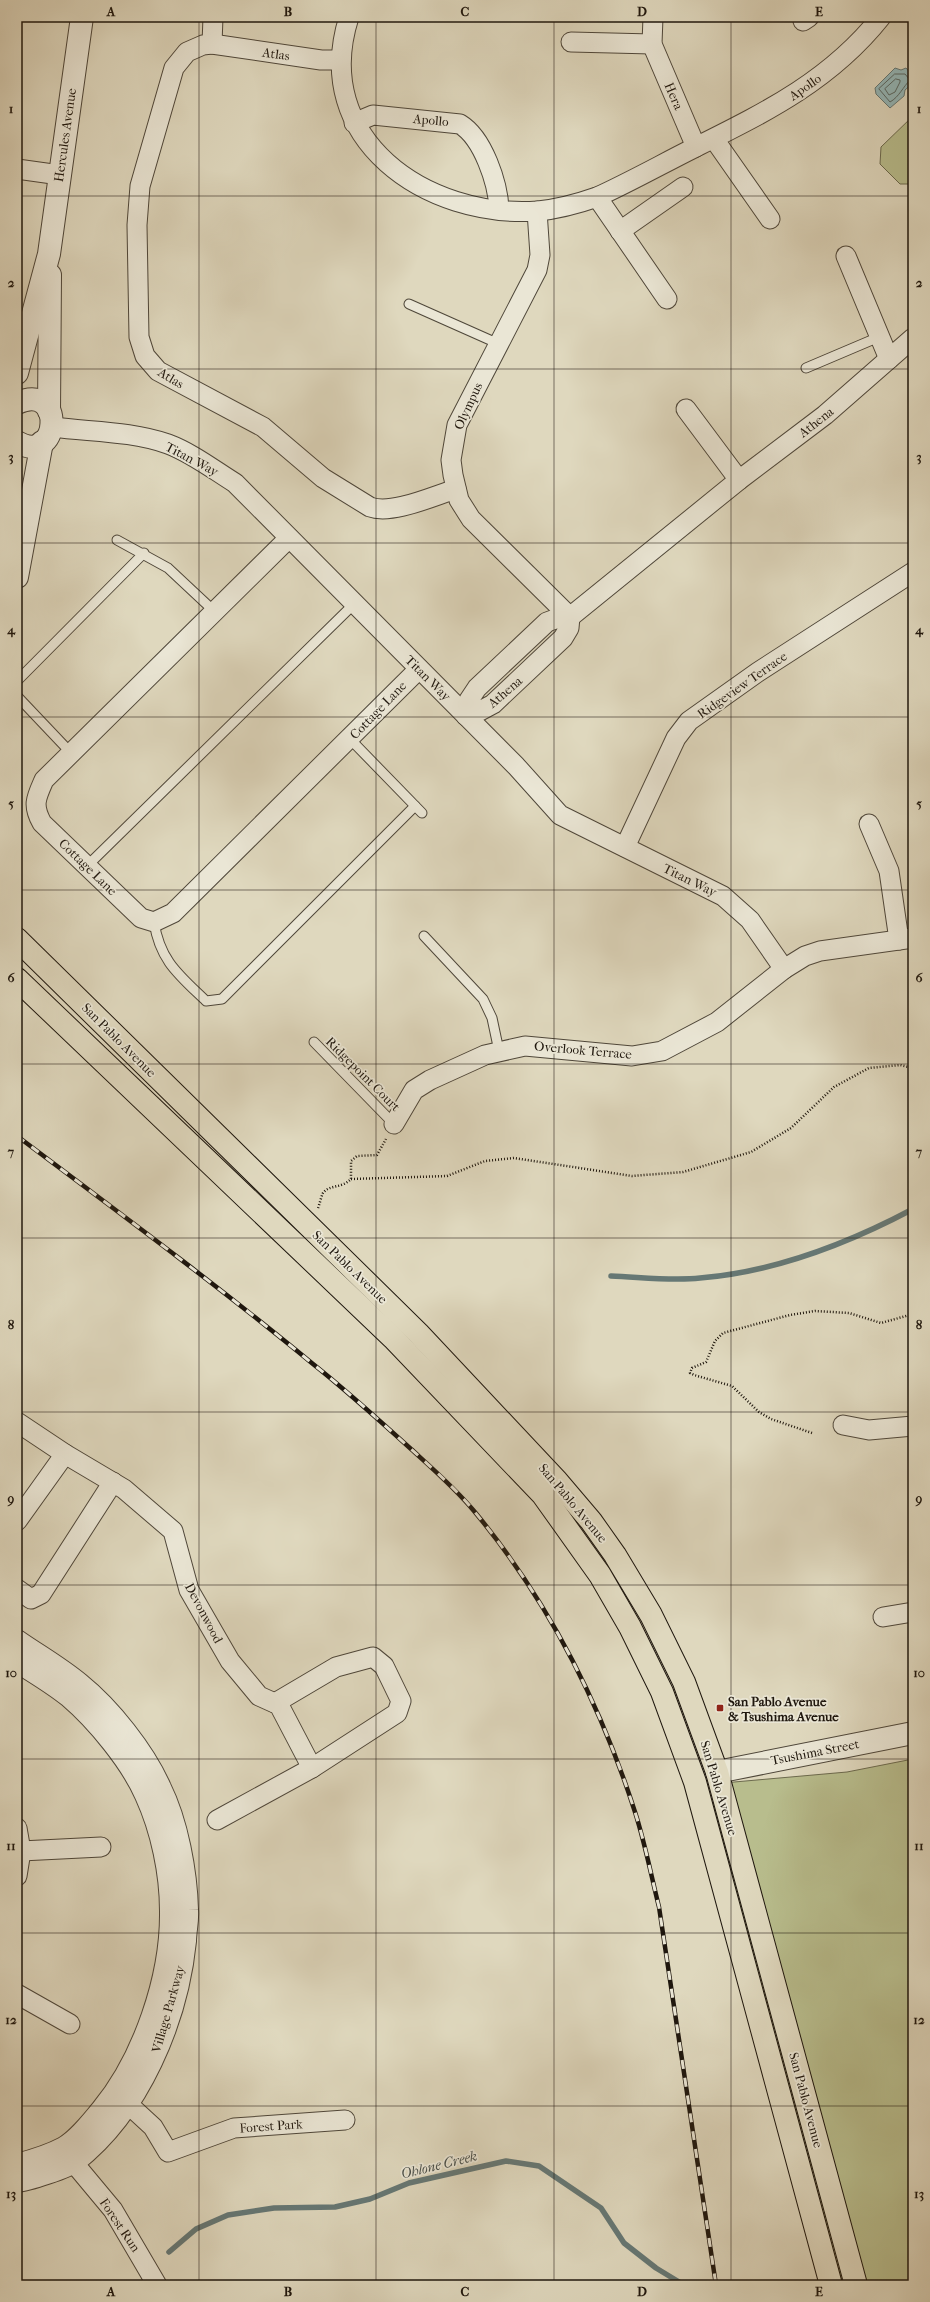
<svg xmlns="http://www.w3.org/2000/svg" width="930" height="2302" font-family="'IM FELL French Canon',serif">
<rect width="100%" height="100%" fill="#dfd8be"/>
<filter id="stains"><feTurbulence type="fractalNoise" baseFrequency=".005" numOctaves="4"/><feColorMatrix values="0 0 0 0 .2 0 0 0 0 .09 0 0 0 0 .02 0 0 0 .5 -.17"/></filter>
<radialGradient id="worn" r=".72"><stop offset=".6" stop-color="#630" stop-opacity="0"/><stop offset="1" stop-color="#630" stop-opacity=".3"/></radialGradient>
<g fill="#b8bd8d" stroke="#6c6a4e">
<path d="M913 116V184H900L880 164 881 147Z"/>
<path d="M913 1759V2285H843L704 1819 723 1783 847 1772Z"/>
</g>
<path fill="#95b8b9" stroke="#667875" d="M895 68 901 70 906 68 913 76V83L905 90 904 96 890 108 876 94 875 88Z"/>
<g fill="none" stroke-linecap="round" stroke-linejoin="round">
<g stroke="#5a6864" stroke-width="1">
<path d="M895 74H905L910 80C903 87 899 97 890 102L879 89Z"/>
<path d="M896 79 900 80V82L895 92 889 95 885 89Z"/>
</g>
<g stroke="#667875" stroke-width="5.5">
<path d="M611 1276C640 1277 671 1281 700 1278 775 1272 847 1244 913 1209"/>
<path d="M169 2252 196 2229 228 2215 274 2208 335 2207 370 2199 409 2183 506 2161 539 2166 601 2208 624 2243 656 2268 684 2285"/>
<path d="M907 2285 913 2282"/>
</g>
<g stroke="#4f473a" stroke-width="11">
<g id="service">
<path d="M409 304 499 344"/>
<path d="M806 368 879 337"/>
<path d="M117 540 168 568 215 612"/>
<path d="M17 681 144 553"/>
<path d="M17 696 72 754"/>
<path d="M350 739 422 813"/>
<path d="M87 866 354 604"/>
<path d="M154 922C160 961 179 975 206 1001L222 999 415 806"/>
<path d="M424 936 483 999 492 1018 499 1051"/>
<path d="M314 1042 394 1124"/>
</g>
</g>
<g stroke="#4f473a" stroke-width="21">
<g id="minor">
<path d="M349 17C310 139 426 219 538 211 558 209 577 204 597 197 630 182 662 164 694 148 766 112 830 81 881 17"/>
<path d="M653 17 652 44 696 147"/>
<path d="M803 21 809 17"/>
<path d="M571 42 652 44"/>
<path d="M212 44 213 17"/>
<path d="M340 60H321L212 44 203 45 187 52 174 68 140 186 137 225 139 337 145 356 158 371 263 427 323 478 370 507C392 515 433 496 456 489"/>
<path d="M354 123 373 115 460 124C483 138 498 183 499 209"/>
<path d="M714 139 770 219"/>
<path d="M17 169 60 175"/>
<path d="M597 197 667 299"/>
<path d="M537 211 540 255 537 270 457 425 451 460 453 475 459 500 471 519 570 617 739 480 825 415 913 338"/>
<path d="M620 231 683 187"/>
<path d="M846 256 889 359"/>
<path d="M686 409 739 480"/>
<path d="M53 427C91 432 131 431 168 444 192 453 214 470 235 483L516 766 560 815 723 896 750 920 784 969"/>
<path d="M289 538 44 780C36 798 32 805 42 823L141 918 154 922 173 913 419 669"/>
<path d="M570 617 569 628 563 638 493 704 480 711 466 716 469 700 477 688 547 622 558 618Z"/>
<path d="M869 824 889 871 899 940"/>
<path d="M625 847 676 738 689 721 758 672 913 572"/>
<path d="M394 1124 414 1090 430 1080 485 1055 525 1046 632 1056 662 1051 717 1022 784 969 805 956 820 951 913 938"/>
<path d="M17 1422 65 1454 124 1489 173 1531 189 1590 230 1661 259 1696 279 1705 312 1768"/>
<path d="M843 1425 869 1430 913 1426"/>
<path d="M17 1521 65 1454"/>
<path d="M17 1589 31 1599 41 1594 113 1482"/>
<path d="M883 1617 913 1612"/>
<path d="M217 1820 312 1768 397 1713 401 1701 384 1666 373 1657 336 1667 275 1703"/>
<path d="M17 1828 21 1851 101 1847"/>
<path d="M17 1876 21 1851"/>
<path d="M17 1994 70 2024"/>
<path d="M128 2104 153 2127 168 2152 234 2128 345 2120"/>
<path d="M65 2149 73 2162 113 2210 157 2285"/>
</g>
</g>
<g stroke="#4f473a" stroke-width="24">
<g id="tertiary">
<path d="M17 373 49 254 82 17"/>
<path d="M17 403C66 381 60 467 17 442"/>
<path d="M49 411 50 275"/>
<path d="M17 577 42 442"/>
<path d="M17 1641C37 1655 60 1668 79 1684 110 1709 144 1752 160 1788 177 1822 186 1872 187 1910 188 1920 185 1931 185 1941 177 2020 139 2111 75 2161 67 2167 28 2180 17 2181"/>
<path d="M17 1661C34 1672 53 1683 69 1696 97 1720 131 1761 146 1795 162 1830 171 1873 171 1911 172 1977 144 2059 102 2110 91 2123 79 2139 64 2148 51 2155 32 2161 17 2165"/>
<path d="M717 1772 913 1733"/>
</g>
</g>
<g stroke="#1f170e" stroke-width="24">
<g id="primary">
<path d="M17 939 418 1333 557 1481 591 1521 615 1555 651 1615 684 1682 717 1772 856 2285"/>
<path d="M17 979 393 1338 543 1495 600 1575 630 1627 662 1692 695 1782 831 2285"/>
</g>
</g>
<g stroke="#1f170e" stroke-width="2.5" stroke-dasharray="1 2" stroke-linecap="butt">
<path d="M351 1179 447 1176 485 1161 514 1158 632 1176 683 1172 751 1152 791 1128 834 1087 869 1068 900 1065 913 1068"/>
<path d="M318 1208C320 1203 321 1197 323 1193 330 1184 341 1189 351 1179V1161L357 1156 377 1155 386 1139"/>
<path d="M812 1433 771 1419 759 1412 732 1386 694 1375 690 1373 692 1368 706 1362 715 1341 723 1333 790 1315 815 1311 849 1313 881 1323 913 1314"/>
</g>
<use href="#service" stroke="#eae6d5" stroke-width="9"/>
<use href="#minor" stroke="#eae6d5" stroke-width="19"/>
<use href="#tertiary" stroke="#eae6d5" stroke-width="22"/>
<use href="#primary" stroke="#dfd8be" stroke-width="22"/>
<g stroke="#1f170e" stroke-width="4.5">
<path id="rail" d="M17 1136C117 1211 217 1285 313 1364 347 1391 379 1420 411 1449 433 1469 456 1489 474 1511 547 1599 600 1703 635 1812 645 1843 651 1875 659 1907L716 2285"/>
</g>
<use href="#rail" stroke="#eae6d5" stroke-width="3" stroke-dasharray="9" stroke-linecap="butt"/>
</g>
<path fill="none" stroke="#1f170e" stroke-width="1" stroke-opacity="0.55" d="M199 17V2285M376 17V2285M554 17V2285M731 17V2285M17 196H913M17 369H913M17 543H913M17 717H913M17 890H913M17 1064H913M17 1238H913M17 1412H913M17 1585H913M17 1759H913M17 1933H913M17 2106H913"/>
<rect fill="#8f2418" stroke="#eae6d5" stroke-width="1.5" x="716" y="1704" width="8" height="8" rx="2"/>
<g text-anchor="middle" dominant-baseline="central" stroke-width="3.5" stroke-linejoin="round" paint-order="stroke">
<g font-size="13" fill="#1f170e" stroke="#eae6d5">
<text transform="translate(276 54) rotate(8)">Atlas</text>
<text transform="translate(805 87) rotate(-35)">Apollo</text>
<text transform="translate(674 96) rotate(67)">Hera</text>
<text transform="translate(431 120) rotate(5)">Apollo</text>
<text transform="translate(65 135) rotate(-82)">Hercules Avenue</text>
<text transform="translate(171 378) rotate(31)">Atlas</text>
<text transform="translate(468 406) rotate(-65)">Olympus</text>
<text transform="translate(816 422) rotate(-38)">Athena</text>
<text transform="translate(192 459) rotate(28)">Titan Way</text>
<text transform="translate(428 678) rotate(45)">Titan Way</text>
<text transform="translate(742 685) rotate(-35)">Ridgeview Terrace</text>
<text transform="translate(505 692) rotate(-41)">Athena</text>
<text transform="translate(378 710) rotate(-46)">Cottage Lane</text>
<text transform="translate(88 867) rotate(44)">Cottage Lane</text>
<text transform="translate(690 880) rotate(26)">Titan Way</text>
<text transform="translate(119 1040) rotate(45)">San Pablo Avenue</text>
<text transform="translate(583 1050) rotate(5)">Overlook Terrace</text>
<text transform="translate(363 1074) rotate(45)">Ridgepoint Court</text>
<text transform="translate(350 1267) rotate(44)">San Pablo Avenue</text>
<text transform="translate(573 1503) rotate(50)">San Pablo Avenue</text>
<text transform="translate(204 1613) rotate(62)">Devonwood</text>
<text transform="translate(815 1752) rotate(-11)">Tsushima Street</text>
<text transform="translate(719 1788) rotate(73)">San Pablo Avenue</text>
<text transform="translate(168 2009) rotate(-74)">Village Parkway</text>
<text transform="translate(806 2100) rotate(75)">San Pablo Avenue</text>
<text transform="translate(271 2126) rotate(-4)">Forest Park</text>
<text transform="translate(120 2225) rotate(56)">Forest Run</text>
</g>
<g font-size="13" font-weight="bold" fill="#1f170e" stroke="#eae6d5" text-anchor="start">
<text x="728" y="1701">San Pablo Avenue<tspan x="728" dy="15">&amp; Tsushima Avenue</tspan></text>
</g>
<g font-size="14" font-style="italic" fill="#484f4a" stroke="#eae6d5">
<text transform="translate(439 2165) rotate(-14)">Ohlone Creek</text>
</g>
</g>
<rect width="930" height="2302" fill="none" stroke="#dfd8be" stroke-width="44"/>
<rect x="22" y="22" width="886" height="2258" fill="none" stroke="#1f170e" stroke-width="1.5"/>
<g font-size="13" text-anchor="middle" font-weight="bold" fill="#1f170e">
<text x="111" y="16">A</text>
<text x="288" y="16">B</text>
<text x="465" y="16">C</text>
<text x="642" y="16">D</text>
<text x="819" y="16">E</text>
<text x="11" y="113">1</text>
<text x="919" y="113">1</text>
<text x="11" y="287">2</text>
<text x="919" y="287">2</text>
<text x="11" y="461">3</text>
<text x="919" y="461">3</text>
<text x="11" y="634">4</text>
<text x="919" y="634">4</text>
<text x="11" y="808">5</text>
<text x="919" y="808">5</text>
<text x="11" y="982">6</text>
<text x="919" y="982">6</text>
<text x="11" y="1156">7</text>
<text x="919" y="1156">7</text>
<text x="11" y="1329">8</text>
<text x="919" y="1329">8</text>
<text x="11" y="1503">9</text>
<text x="919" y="1503">9</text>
<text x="11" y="1677">10</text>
<text x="919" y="1677">10</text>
<text x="11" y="1850">11</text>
<text x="919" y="1850">11</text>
<text x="11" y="2024">12</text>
<text x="919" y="2024">12</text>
<text x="11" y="2198">13</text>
<text x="919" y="2198">13</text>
<text x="111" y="2296">A</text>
<text x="288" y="2296">B</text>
<text x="465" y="2296">C</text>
<text x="642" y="2296">D</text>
<text x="819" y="2296">E</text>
</g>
<rect width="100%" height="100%" filter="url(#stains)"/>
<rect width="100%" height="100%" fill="url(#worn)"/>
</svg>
